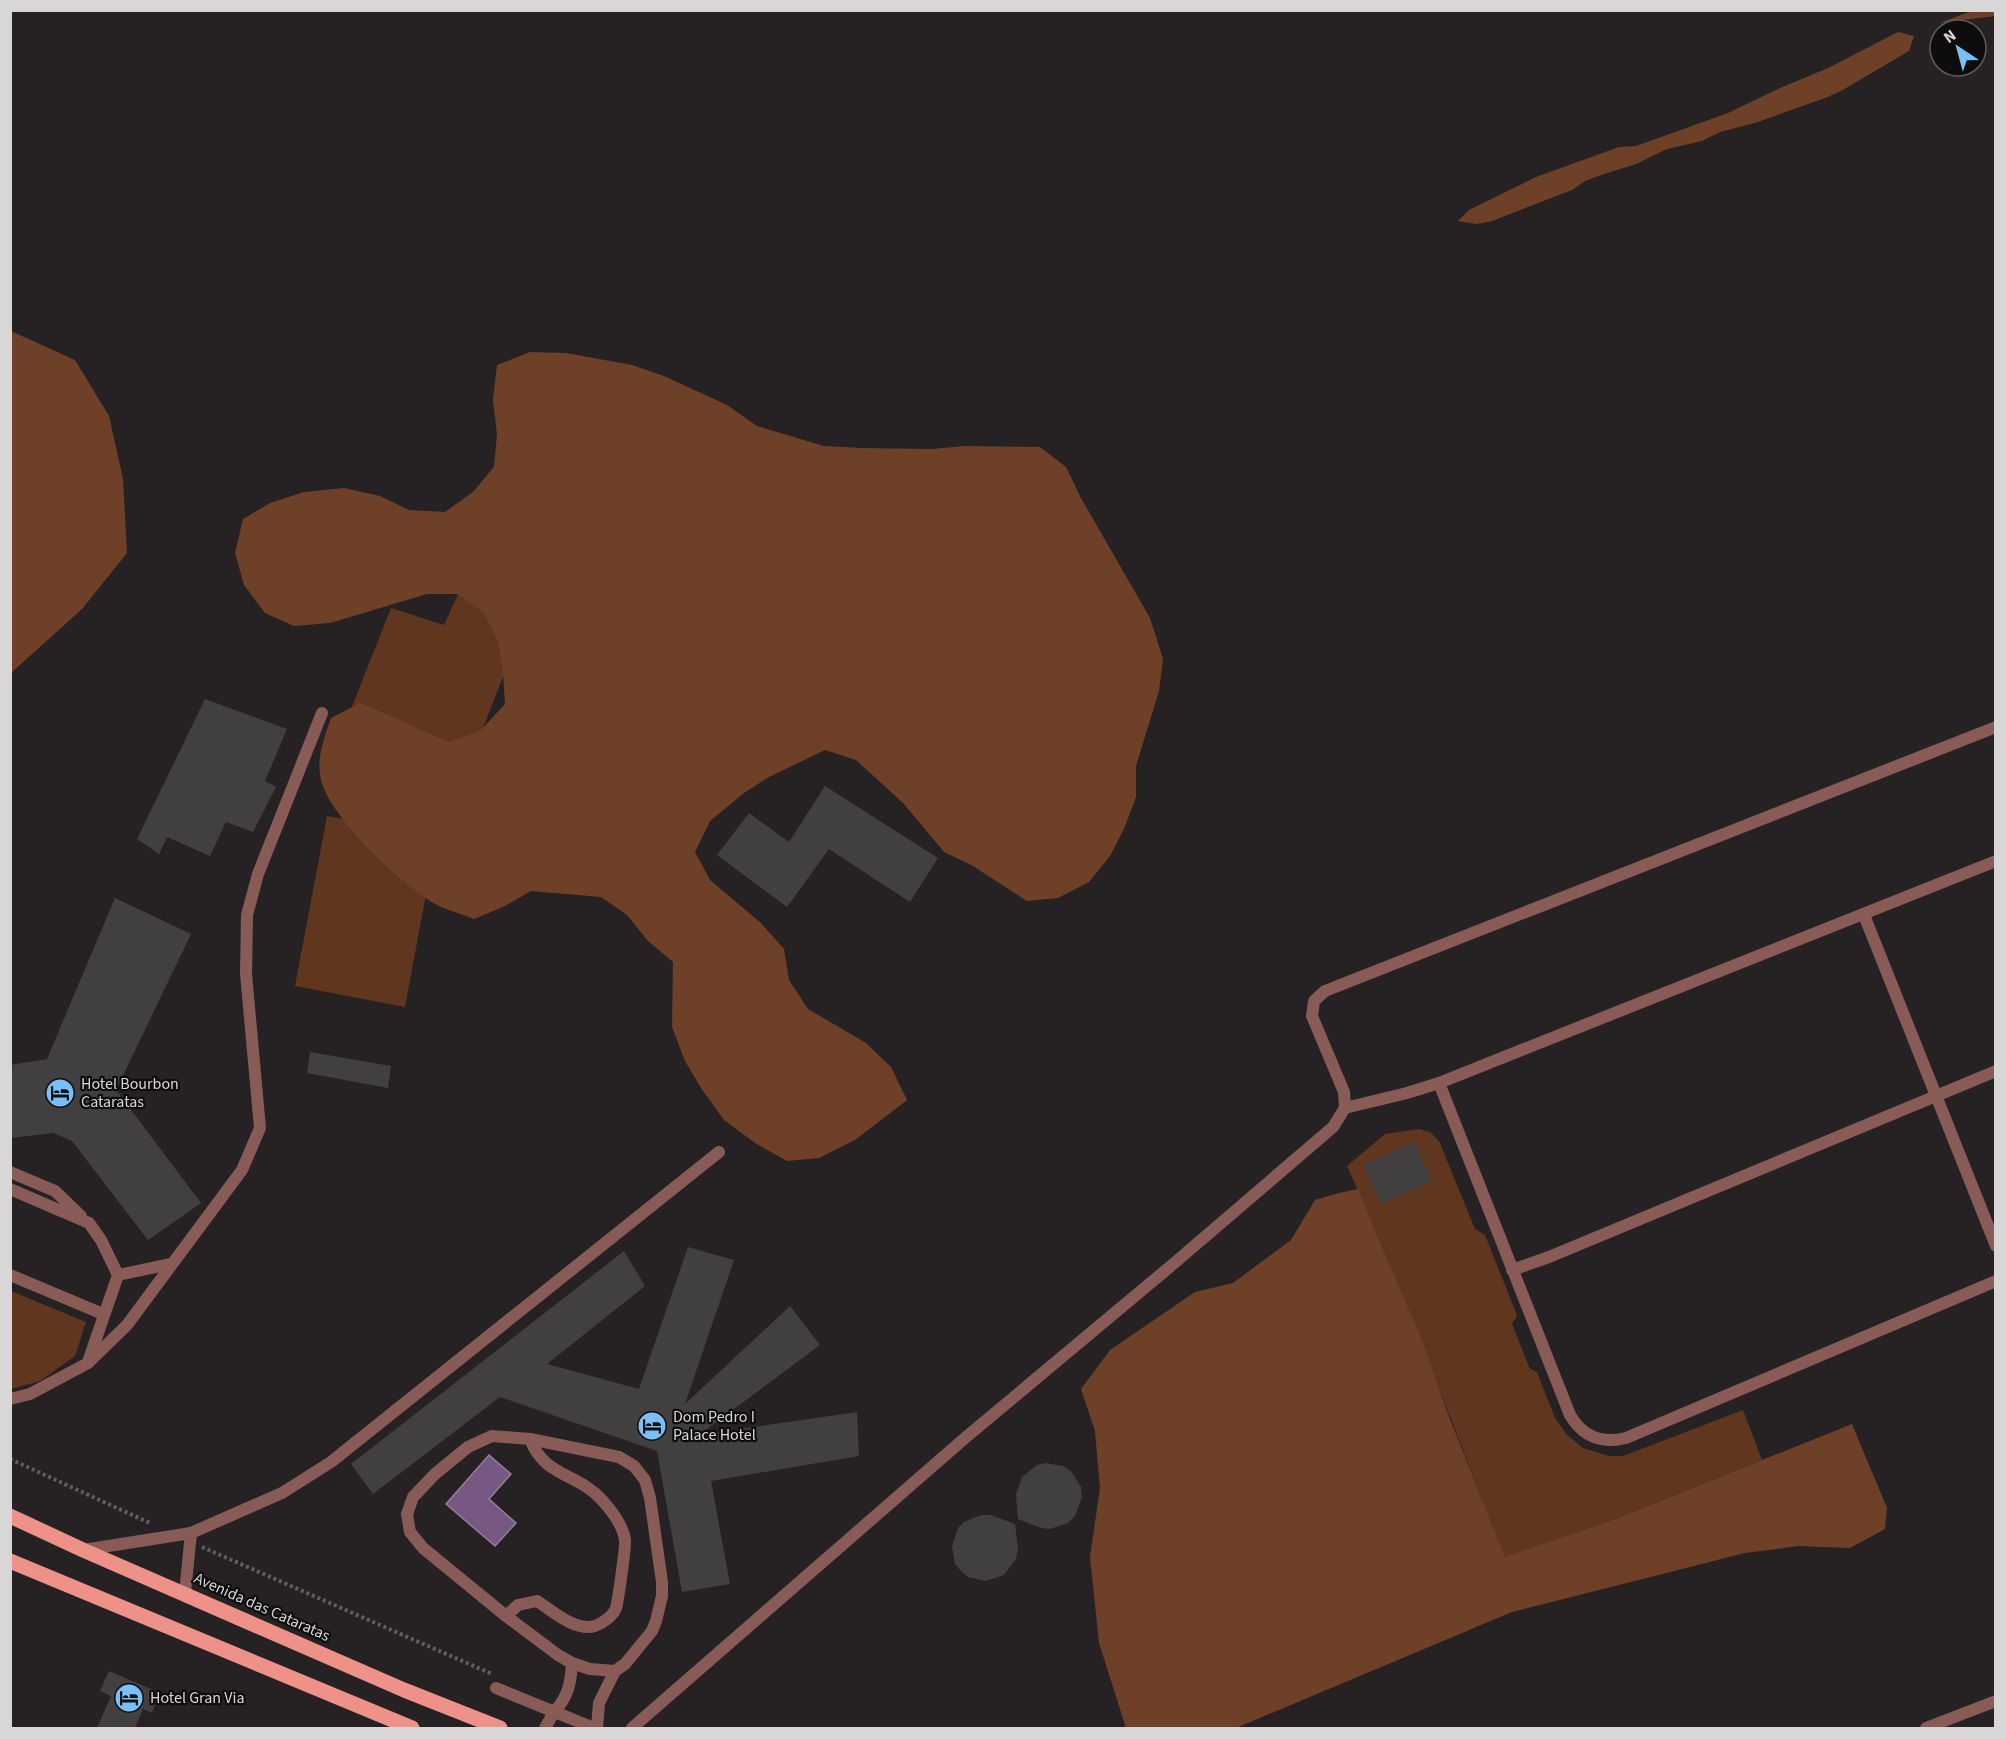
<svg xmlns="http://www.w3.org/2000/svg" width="2006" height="1739" font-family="'Source Sans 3',sans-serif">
<rect width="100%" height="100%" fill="#262223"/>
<g fill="#60361f">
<path d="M473 561 539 585 474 751 351 709 391 608 444 625Z"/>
<path d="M327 816 437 835 405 1007 295 986Z"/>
<path d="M1419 1129 1430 1132 1439 1141 1475 1229 1485 1235 1517 1315 1512 1324 1530 1369 1537 1372 1555 1418 1567 1435 1583 1448 1609 1456H1623L1743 1410 1762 1460 1615 1519 1505 1558C1453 1427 1406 1294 1347 1166L1385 1134Z"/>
<path d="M11 1291 86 1322 75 1356 40 1381 11 1389Z"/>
</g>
<g fill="#6e4027">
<path d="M1972 11H1995V16L1939 23Z"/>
<path d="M1898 32 1914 36 1909 51 1841 91 1825 98 1758 122 1720 132 1702 141 1667 149 1636 164 1601 175 1585 181 1572 190 1492 221 1477 224 1458 221 1469 210 1536 177 1619 147 1636 146 1728 113 1780 88 1828 68Z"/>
<path d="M11 331 75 360 109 416 123 479 127 553 82 609 11 673Z"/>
<path d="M530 352 566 353 632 365 664 376 727 405 757 426 824 446 861 448 932 449 965 446 1040 447 1066 467 1081 498 1150 618 1163 659 1159 691 1136 766V797L1124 829 1110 856 1089 882 1058 898 1027 901 973 866 944 852 904 804 856 760 825 750 769 777 744 793 710 821 695 852 710 880 761 923 784 949 789 980 808 1009 866 1043 891 1067 907 1100 855 1140 819 1158 787 1161 755 1143 724 1120 701 1088 685 1061 672 1027 673 962 648 941 627 915 601 897 531 891 503 907 474 919C462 914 450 911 439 906 405 889 330 818 321 780 316 758 324 738 331 718L360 703C391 715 419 730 449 742L480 731 505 704 503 672 498 641 484 613 458 594H427L330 623 294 626 265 613 244 585 235 553 243 519 270 503 304 492 344 488 380 496 409 510 445 512 473 492 494 467 497 434 493 400 497 365Z"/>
<path d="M1358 1189 1423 1343 1450 1419 1505 1557 1615 1519 1852 1424 1887 1508 1885 1529 1850 1548 1798 1546 1745 1553 1512 1612 1236 1728H1126L1099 1643 1090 1557 1100 1488 1095 1431 1081 1389 1110 1350 1195 1292 1233 1283 1291 1240 1315 1200 1339 1193Z"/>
</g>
<path fill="#765882" stroke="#937e9b" stroke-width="1.5" d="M489 1455 511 1474 489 1499 516 1523 495 1546 446 1504Z"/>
<g fill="#423f41">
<path d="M205 699 287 729 265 781 276 787 253 832 226 822 210 856 167 837 159 854 137 839Z"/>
<path d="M825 786 938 858 910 902 829 849 787 907 717 855 749 813 789 842Z"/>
<path d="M115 898 191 934 116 1090 201 1203 148 1240 72 1141 53 1133 10 1138V1065L47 1059Z"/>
<path d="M310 1052 391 1066 388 1088 307 1073Z"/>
<path d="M1415 1142 1432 1181 1381 1204 1364 1165Z"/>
<path d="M688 1247 734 1260 685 1404 790 1306 820 1345 699 1435 857 1412 859 1456 711 1481 730 1584 682 1592 657 1451 500 1397 373 1494 351 1464 624 1251 645 1286 547 1364 639 1389Z"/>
<path d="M1045 1463 1063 1466 1071 1471 1081 1487 1082 1497 1075 1516 1068 1523 1050 1529 1041 1528 1018 1519 1016 1494 1022 1477 1037 1465Z"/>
<path d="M981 1515H991L1015 1524 1018 1549 1016 1559 1004 1575 986 1581 968 1577 961 1571 955 1564 952 1546 958 1528 964 1522Z"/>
<path d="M109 1671 160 1693 152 1713 143 1709 135 1728H97L111 1696 100 1691Z"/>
</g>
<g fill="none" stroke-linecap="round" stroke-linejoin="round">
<g stroke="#615e5f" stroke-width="4" stroke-dasharray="3 3" stroke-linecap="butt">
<path d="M10 1459 152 1524"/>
<path d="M202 1547 492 1674"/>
</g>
<g stroke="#885b57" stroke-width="12">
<path d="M10 1172 55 1191 81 1216"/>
<path d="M10 1189 89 1223 101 1240 118 1275 88 1362"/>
<path d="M10 1275 103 1314"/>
<path d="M118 1275 170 1264"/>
<path d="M10 1399 30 1394 88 1363 127 1325 242 1170 260 1128 246 974 247 915 258 874 322 713"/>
<path d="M492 1436 530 1439 619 1457 634 1466 645 1480 650 1498 662 1582V1596L656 1621 652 1631 625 1664 615 1671 590 1669 572 1663 558 1655 506 1616 423 1548 410 1532 407 1514 413 1497 435 1474 468 1447Z"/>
<path d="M83 1550 191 1533 282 1493 331 1462 719 1152"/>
<path d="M185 1593 191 1533"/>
<path d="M506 1616 518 1605 537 1601C553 1611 575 1632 595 1626 603 1623 613 1616 616 1608 618 1602 626 1545 625 1540 623 1525 611 1510 602 1500 578 1473 544 1477 530 1439"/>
<path d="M554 1712C568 1697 571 1683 572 1663"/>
<path d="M597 1728 599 1703 615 1671"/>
</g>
<g stroke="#885b57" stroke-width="12">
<path d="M1864 915 1996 1246"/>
<path d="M1439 1083 1570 1415C1583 1437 1601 1444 1626 1438L1996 1281"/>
<path d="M1345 1108 1407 1093 1439 1083 1996 861"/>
<path d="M1512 1270 1549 1257 1996 1071"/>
<path d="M496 1688 594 1728"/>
<path d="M545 1728 554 1712"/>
<path d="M632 1728 965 1438 1172 1265 1333 1127 1345 1108 1344 1092 1312 1016 1314 1001 1325 991 1996 727"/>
<path d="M1926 1728 1996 1701"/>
</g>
<g stroke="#ee9189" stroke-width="15">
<path d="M10 1516 83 1550 404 1690 500 1728"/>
<path d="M10 1561 412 1728"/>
</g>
</g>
<defs>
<g id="hotel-disc" transform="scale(1.5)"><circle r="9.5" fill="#7abff8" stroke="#0e0c0d"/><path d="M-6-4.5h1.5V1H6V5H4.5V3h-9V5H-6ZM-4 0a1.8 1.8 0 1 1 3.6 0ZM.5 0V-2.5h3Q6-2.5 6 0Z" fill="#111"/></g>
</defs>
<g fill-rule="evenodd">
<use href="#hotel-disc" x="60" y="1093"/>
<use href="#hotel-disc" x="652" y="1426"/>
<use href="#hotel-disc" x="129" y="1698"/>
</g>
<g text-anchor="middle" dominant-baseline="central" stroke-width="4.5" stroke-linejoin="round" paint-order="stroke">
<g font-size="16" fill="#d8d6d6" stroke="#0e0c0d" text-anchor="start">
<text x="81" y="1084">Hotel Bourbon<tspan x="81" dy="18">Cataratas</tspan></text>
<text x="673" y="1417">Dom Pedro I<tspan x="673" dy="18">Palace Hotel</tspan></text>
<text x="150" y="1698">Hotel Gran Via</text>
</g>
<g font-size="16" fill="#d8d6d6" stroke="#0e0c0d">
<text transform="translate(262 1607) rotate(24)">Avenida das Cataratas</text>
</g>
</g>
<rect width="2006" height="1739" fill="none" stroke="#d8d6d6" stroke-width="24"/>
<g transform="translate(1958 48) rotate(324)"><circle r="28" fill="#0e0c0d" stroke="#5f5d5d" stroke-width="1.5"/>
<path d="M0-4.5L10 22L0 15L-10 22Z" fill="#7abff8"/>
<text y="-9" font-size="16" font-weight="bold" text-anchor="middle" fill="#d8d6d6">N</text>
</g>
</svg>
